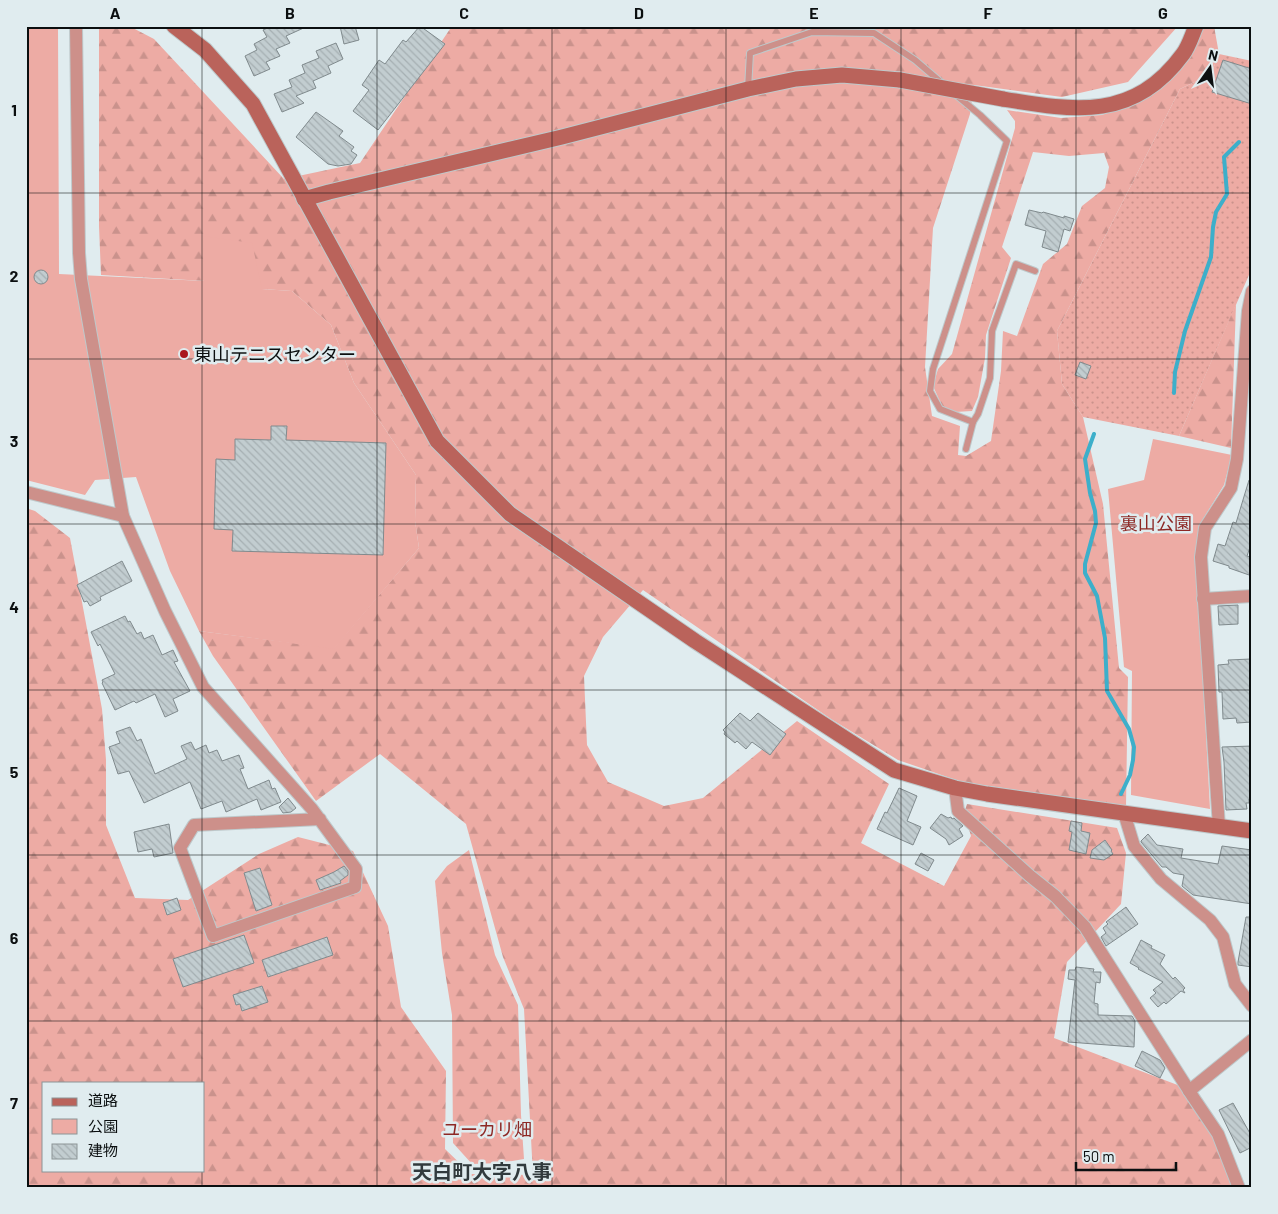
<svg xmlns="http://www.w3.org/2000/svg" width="1278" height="1214" font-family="Barlow,'Noto Sans JP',sans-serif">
<defs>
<pattern id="grass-dots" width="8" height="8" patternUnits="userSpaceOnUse" patternTransform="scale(1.25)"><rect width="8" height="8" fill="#edaba4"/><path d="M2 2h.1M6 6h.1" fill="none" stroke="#ca928c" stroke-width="1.8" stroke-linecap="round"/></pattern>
<pattern id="forest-firs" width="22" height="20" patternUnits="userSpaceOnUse" patternTransform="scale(1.25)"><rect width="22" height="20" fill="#edaba4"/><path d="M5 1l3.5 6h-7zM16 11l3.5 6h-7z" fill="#ca928c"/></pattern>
<pattern id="building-back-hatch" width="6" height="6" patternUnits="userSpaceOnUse" patternTransform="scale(1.25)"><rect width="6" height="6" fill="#c2cdd0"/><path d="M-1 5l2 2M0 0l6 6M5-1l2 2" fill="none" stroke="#a5afb2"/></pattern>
</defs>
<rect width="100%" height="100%" fill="#e0ecef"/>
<path fill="url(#grass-dots)" d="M1219 54 1252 61V268L1179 436 1083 417 1062 384 1057 331 1180 89 1211 74Z"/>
<g fill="url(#forest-firs)" fill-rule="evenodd">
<path d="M99 26H129L154 39 284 179 360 163 452 26H1178L1128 82 1062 97 974 85 970 114 933 228 925 367 932 416 960 426 958 455 966 456 991 441 1001 371 1003 331 1017 336 1043 264 1067 244 1082 206 1105 188 1109 167 1104 153 1069 156 1033 152 1002 247 1011 258 986 335 985 358 978 397 972 411 955 412 942 406 933 386 938 369 952 354 1015 128V121L1007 110 1061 118 1102 115 1144 100 1187 62 1203 26H1214L1219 54 1211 74 1180 89 1057 331 1062 384 1083 417 1103 504 1119 668 1128 677 1126 806 962 782 898 760 831 719 643 590 603 637 584 676 587 745 608 782 664 806 703 798 797 721 889 784 861 843 944 886 971 836 964 813 967 804 1117 828 1126 853 1121 904 1067 962 1054 1038 1196 1092 1241 1188H26V508L35 511 70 538 102 709 106 760V825L135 898 188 900 259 854 298 837 353 851 388 926 401 1007 446 1071 445 1149 471 1174 533 1175 524 1009 503 957 466 824 380 754 316 801 213 656 199 631 334 648 419 548 415 521 416 475 354 383 331 325 292 291 262 289 205 281 101 275 99 226ZM44 1083H204V1170H44Z"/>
<path d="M1236 304 1231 448 1179 436Z"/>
<path d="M469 850 495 955 518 1005 521 1115 524 1159 500 1163 472 1164 453 1143 452 1015 442 953 435 881 447 866Z"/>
</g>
<g fill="#edaba4">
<path d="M26 26H58L59 274 204 281 203 236 252 243 262 289 292 291 331 325 354 383 416 475 415 521 419 548 334 649 199 631 170 571 136 477 95 480 85 495 26 480Z"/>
<path d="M1153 439 1232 455 1224 485 1203 519 1196 547 1210 809 1131 795 1132 671 1124 667 1108 489 1144 480Z"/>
</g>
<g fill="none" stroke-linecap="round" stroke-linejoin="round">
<g stroke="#3dafca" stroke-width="4">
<path d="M1174 393 1175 372 1185 331 1211 257 1213 227 1216 212 1227 194 1224 157 1239 142"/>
<path d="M1094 434 1085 459 1090 493 1095 511 1096 523 1085 564V573L1097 596 1105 638 1107 691 1129 729 1134 747 1133 760 1130 775 1121 794"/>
</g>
</g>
<g fill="url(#building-back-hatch)" stroke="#808a8d">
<path d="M272 26H308L286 36 290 43 276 49 280 56 266 62 270 69 254 76 245 56 257 50 254 44 267 37 263 30Z"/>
<path d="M340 26H355L359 40 344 44Z"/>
<path d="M420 26 445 44 378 130 353 111 369 90 362 85 379 60 385 64 403 40 406 42Z"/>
<path d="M336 43 343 59 328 66 331 73 313 81 316 88 296 96 304 103 282 112 274 94 292 87 289 80 305 73 302 65 319 58 316 51Z"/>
<path d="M1223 60 1252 69V104L1212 92Z"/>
<path d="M316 112 343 131 339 136 354 147 351 151 357 155 351 164 338 166 328 164 296 137Z"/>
<path d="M1029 210 1042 213 1043 212 1064 218V216L1074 219 1070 231 1064 229 1058 252 1042 247 1046 231 1025 225Z"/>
<circle cx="41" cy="277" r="7"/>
<path d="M1080 362 1091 366 1086 379 1075 375Z"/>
<path d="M271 426H287L286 440 386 443 383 555 232 551 233 530 214 529 216 459 235 460V439L271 440Z"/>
<path d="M1249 480 1252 481V541L1247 556 1252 558V576L1229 568V566L1213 561 1218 544 1225 546 1233 522 1236 523Z"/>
<path d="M122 561 132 581 100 597 101 600 90 606 87 601 84 602 77 585Z"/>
<path d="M1238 605V624L1219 625 1218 606Z"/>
<path d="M125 616 128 622 130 621 137 634 141 632 144 639 153 635 162 655 173 650 178 661 174 662 190 691 173 699 178 711 165 717 155 694 136 703 134 701 115 710 102 683 103 682 102 680 115 674 100 644 98 646 91 632Z"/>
<path d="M1251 659 1252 722 1237 723 1236 718 1223 719 1222 692H1219L1218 665 1229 664 1228 660Z"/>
<path d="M740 713 750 721 758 713 786 734 770 755 752 742 746 749 737 741 735 743 724 734 725 732 723 730Z"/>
<path d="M130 727 137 741 141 739 155 774 187 759 181 746 191 742 195 750 206 745 209 753 217 750 222 761 239 755 244 768 240 769 248 789 269 780 272 789 275 788 281 802 261 810 257 799 226 812 222 801 201 809 190 782 144 803 129 771 118 774 109 747 120 743 116 732Z"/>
<path d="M1252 746V799H1249V803H1246L1247 809 1226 810 1224 762 1222 747Z"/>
<path d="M899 788 917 796 907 821 921 827 913 845 877 829 885 812 887 813Z"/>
<path d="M288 798 296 808 291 812 283 813 279 807Z"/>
<path d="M941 814 948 818 951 817 952 819 954 818 963 826 959 829 963 836 949 845 946 839 930 828Z"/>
<path d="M1071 821 1082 823 1081 831 1090 833 1086 854 1069 850 1072 832 1069 831Z"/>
<path d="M169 824 173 853 154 857 152 849 138 852 134 832Z"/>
<path d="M1148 834 1157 845 1183 849 1181 858 1218 864 1222 846 1252 850V904L1193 895 1182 886 1184 875 1173 873 1166 867H1162L1141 842V841Z"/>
<path d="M1105 840 1112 850 1111 851 1113 854 1104 860 1090 858 1092 850Z"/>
<path d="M921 853 934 860 928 871 915 864Z"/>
<path d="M344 866 348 871V875L340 881 341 883 320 890 316 880 334 872Z"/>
<path d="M260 868 272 905 256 911 244 873Z"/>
<path d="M177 898 181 910 167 915 163 903Z"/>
<path d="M1126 907 1138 924 1106 946 1101 937 1106 933 1103 928 1108 924 1106 922Z"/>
<path d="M1246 917H1252V967L1238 965V962Z"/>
<path d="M244 935 254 963 183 987 173 959Z"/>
<path d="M327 937 333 955 268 977 262 960Z"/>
<path d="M1141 940 1152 946 1151 948 1165 955 1160 964 1173 979 1175 977 1185 988 1183 990 1185 993 1181 991 1166 1004 1164 1002 1158 1007 1150 998 1156 993 1153 990 1163 982 1138 969 1139 968 1130 963Z"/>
<path d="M1076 967 1094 969 1093 972H1101L1100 983 1096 982 1094 1003 1098 1004V1015L1132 1016 1135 1021 1134 1047 1068 1042 1075 980 1068 979 1069 970H1075Z"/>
<path d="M262 986 268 1002 242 1011 240 1004 236 1005 233 995Z"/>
<path d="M1142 1051 1160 1060 1165 1068 1160 1078 1135 1066Z"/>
<path d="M1233 1103 1252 1137V1147L1240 1153 1219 1110Z"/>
</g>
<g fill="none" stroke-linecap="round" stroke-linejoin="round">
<g stroke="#bec9cb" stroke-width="8">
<g id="lane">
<path d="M748 89 750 53 812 32 874 33 915 60 943 84"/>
<path d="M956 95 980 115 1007 141 933 369 930 391 940 409 973 422"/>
<path d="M966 449 973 422 978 414 990 378 992 331 1016 264 1035 271"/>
</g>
</g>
<g stroke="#bec9cb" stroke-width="14">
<g id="street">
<path d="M76 26 79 253 81 279 123 516 165 611 203 687 312 809 356 869 355 887 213 936 180 848 194 825 320 819"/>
<path d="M26 492 123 516"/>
<path d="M1203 599 1252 596"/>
<path d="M955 788 958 811 1030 876 1055 896 1085 927 1193 1097 1218 1134 1239 1188"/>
<path d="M1124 813 1134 846 1161 879 1210 920 1223 937 1235 984 1252 1006"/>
<path d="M1219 827 1201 557 1205 528 1231 488 1237 459 1248 311 1252 291"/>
<path d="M1189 1091 1252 1040"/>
</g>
</g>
<g stroke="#bec9cb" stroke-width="17">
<g id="secondary">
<path d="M174 26 205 50 253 104 437 441 510 514 695 641 894 770 955 788 987 794 1252 831"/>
<path d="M1003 99C1075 111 1134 121 1183 54 1189 46 1192 35 1196 26"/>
<path d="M304 199 329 192 562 137 748 89 796 79 842 75 900 80"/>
</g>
</g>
<use href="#lane" stroke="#cd908a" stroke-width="6"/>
<use href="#street" stroke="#cd908a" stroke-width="12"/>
<use href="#secondary" stroke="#ba635b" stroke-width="15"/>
<g stroke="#bec9cb" stroke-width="17" stroke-linecap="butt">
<path id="secondary-bridge" d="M900 80 1003 99"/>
</g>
<use href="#secondary-bridge" stroke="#ba635b" stroke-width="15"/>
</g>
<path fill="none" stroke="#0b0f10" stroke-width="1" stroke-opacity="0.55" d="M202 26V1083M377 26V1188M552 26V1188M726 26V1188M901 26V1188M1076 26V1188M26 193H1252M26 359H1252M26 524H1252M26 690H1252M26 855H1252M26 1021H1252M202 1170V1188"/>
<circle fill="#aa171d" stroke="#e0ecef" stroke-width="2" cx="184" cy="354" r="5"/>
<g text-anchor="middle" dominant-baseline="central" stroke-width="5" stroke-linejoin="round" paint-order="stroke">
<g font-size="18" fill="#0b0f10" stroke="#e0ecef" text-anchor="start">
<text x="194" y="354">東山テニスセンター</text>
</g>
<g font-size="18" fill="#8d2825" stroke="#e0ecef">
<text x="1156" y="523">裏山公園</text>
<text x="487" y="1129">ユーカリ畑</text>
</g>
<g font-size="20" font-weight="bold" fill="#313a3d" stroke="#e0ecef">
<text x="482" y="1171">天白町大字八事</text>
</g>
</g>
<rect width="1278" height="1214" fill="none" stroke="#e0ecef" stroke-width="55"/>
<rect x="42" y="1082" width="162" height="90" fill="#e0ecef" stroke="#8b9496"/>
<rect x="52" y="1098" width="25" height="8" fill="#ba635b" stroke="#8b9496"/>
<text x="88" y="1106" font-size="15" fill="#0b0f10">道路</text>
<rect x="52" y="1119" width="25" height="15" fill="#edaba4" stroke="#8b9496"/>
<text x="88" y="1132" font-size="15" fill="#0b0f10">公園</text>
<rect x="52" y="1144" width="25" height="15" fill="url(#building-back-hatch)" stroke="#8b9496"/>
<text x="88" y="1156" font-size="15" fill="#0b0f10">建物</text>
<g transform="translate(1210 68) rotate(14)" stroke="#e0ecef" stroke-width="4" paint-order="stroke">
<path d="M0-4L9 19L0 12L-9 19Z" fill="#0b0f10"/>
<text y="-8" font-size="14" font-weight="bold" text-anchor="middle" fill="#0b0f10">N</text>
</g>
<path d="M1076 1162v8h100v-8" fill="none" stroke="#0b0f10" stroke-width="2.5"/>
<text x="1083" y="1162" font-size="15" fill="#0b0f10" stroke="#e0ecef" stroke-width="4" paint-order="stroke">50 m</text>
<rect x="28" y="28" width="1222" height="1158" fill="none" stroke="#0b0f10" stroke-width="2"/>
<g font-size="16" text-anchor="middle" font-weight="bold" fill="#0b0f10">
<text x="115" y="19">A</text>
<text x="290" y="19">B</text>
<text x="464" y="19">C</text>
<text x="639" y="19">D</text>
<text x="814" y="19">E</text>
<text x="988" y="19">F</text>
<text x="1163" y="19">G</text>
<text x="14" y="116">1</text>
<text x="14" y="282">2</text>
<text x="14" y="447">3</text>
<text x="14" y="613">4</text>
<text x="14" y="778">5</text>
<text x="14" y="944">6</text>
<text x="14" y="1109">7</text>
</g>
</svg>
